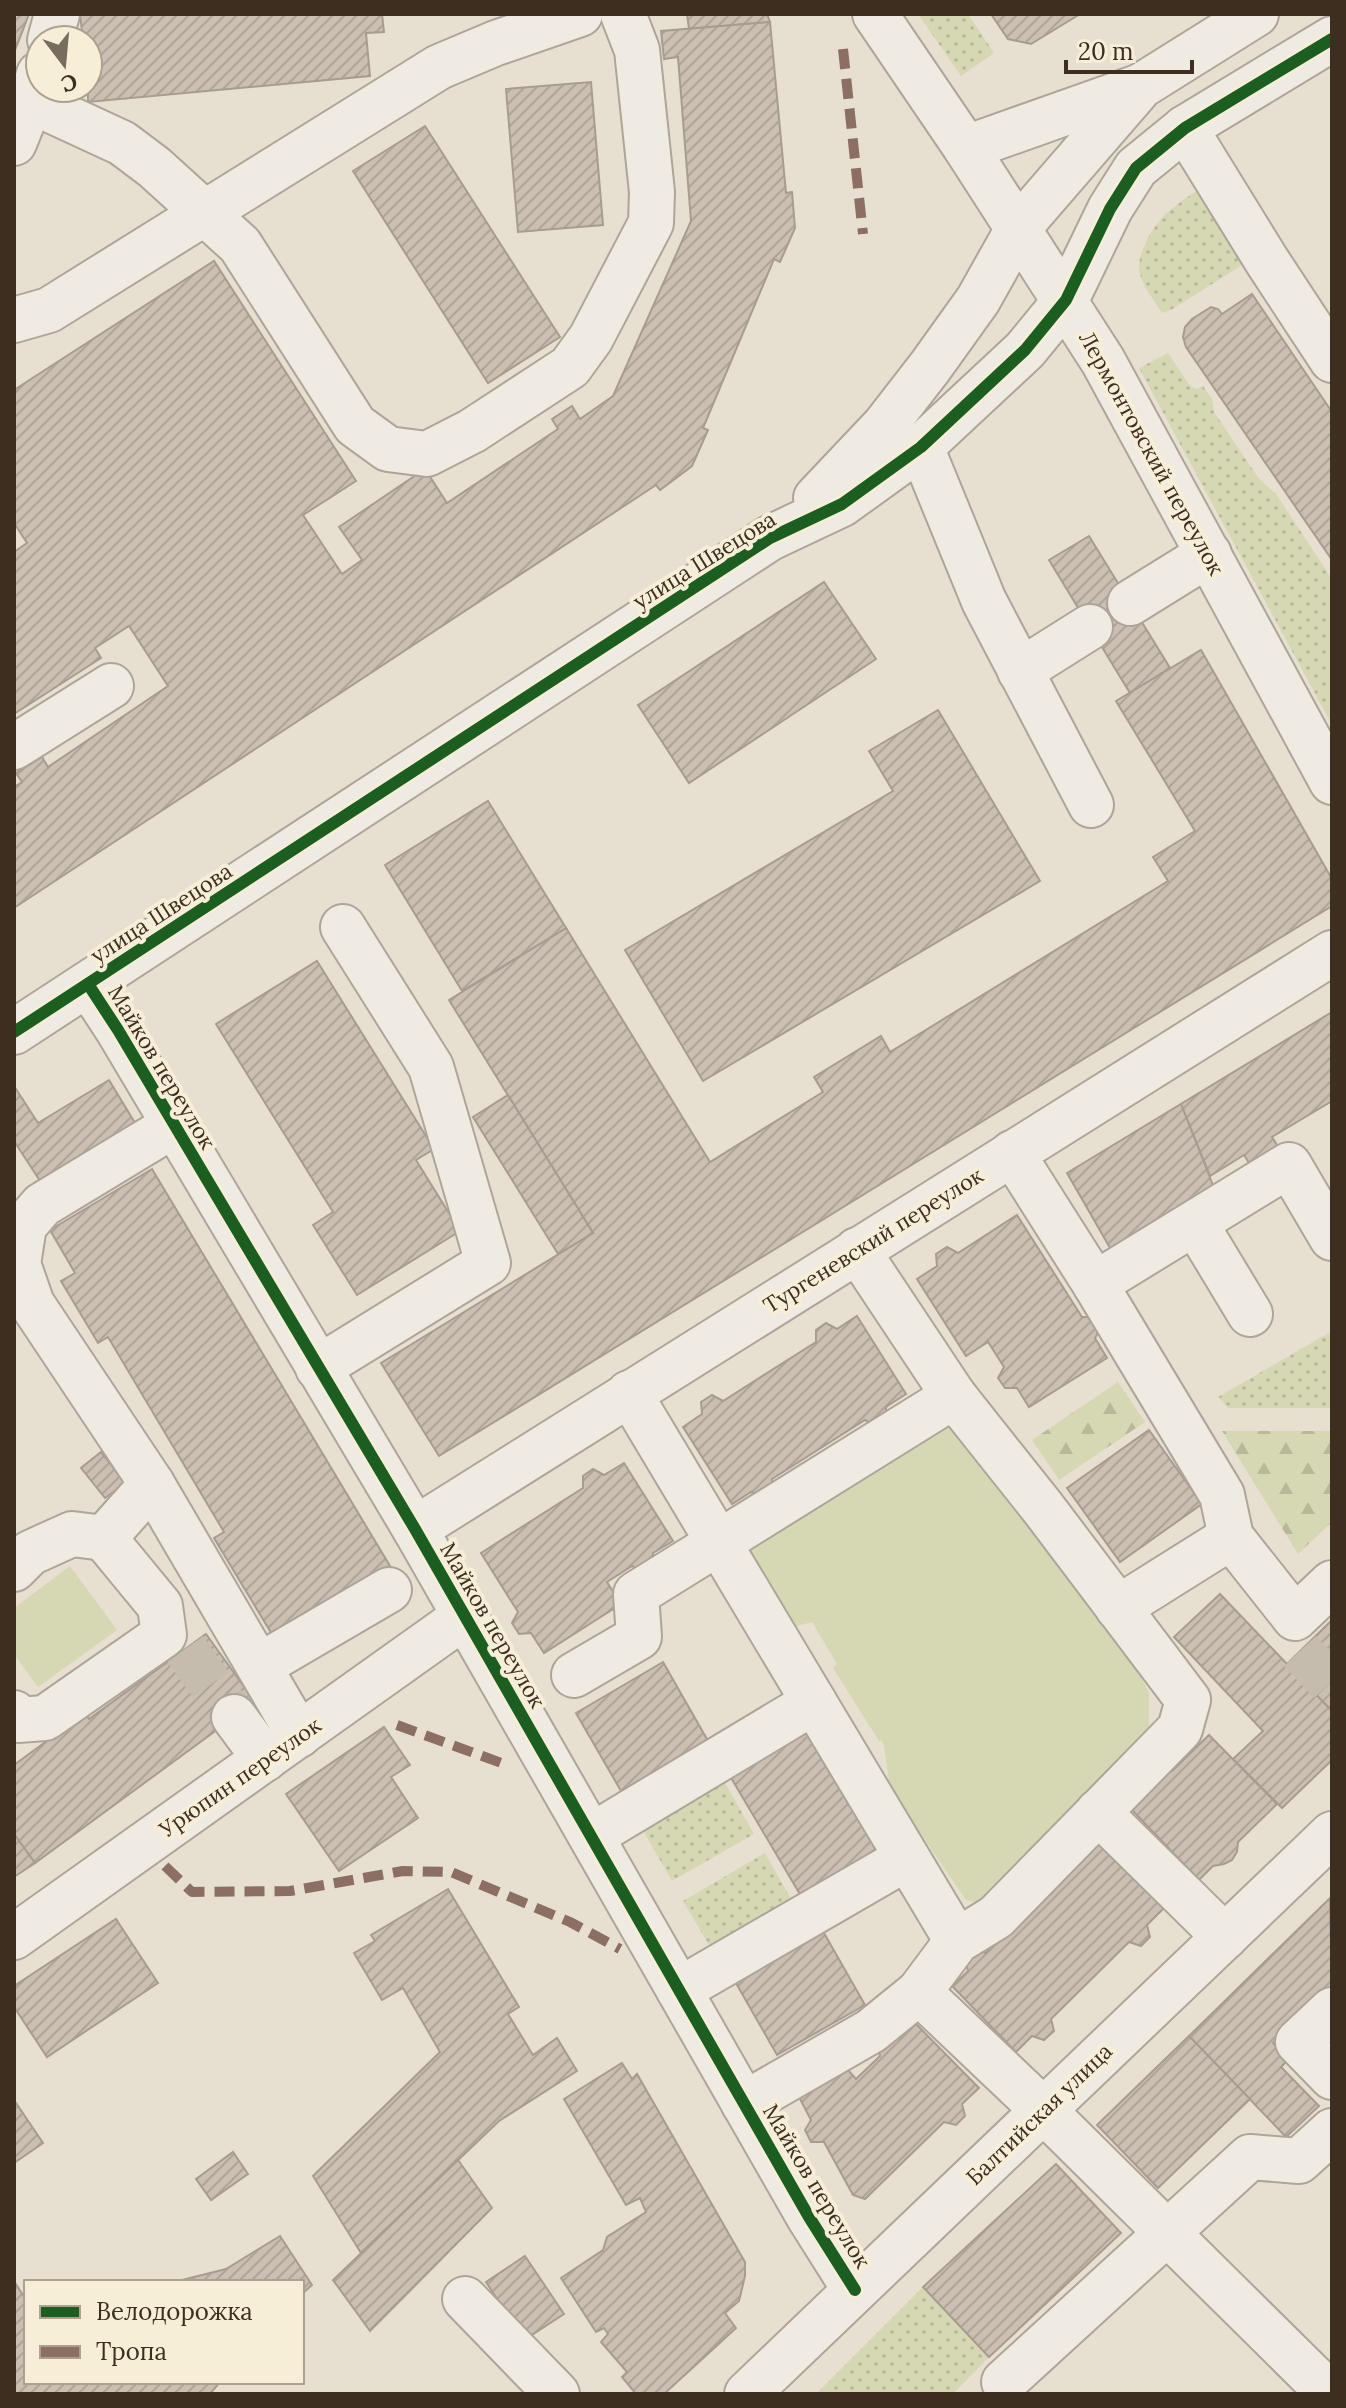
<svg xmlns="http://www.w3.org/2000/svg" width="1346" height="2408" font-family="Lora,serif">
<defs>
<pattern id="grass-dots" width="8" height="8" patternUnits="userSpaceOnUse" patternTransform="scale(2)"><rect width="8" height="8" fill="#d6d7b3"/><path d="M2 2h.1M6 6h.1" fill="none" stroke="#b9b99a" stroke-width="1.8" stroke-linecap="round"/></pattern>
<pattern id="forest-firs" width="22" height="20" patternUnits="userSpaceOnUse" patternTransform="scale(2)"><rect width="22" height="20" fill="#d6d7b3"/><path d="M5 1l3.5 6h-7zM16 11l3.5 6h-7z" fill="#b9b99a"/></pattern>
<pattern id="building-hatch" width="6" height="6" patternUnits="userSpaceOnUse" patternTransform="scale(2)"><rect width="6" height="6" fill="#cbbfb2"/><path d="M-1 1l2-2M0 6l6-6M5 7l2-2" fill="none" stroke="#afa499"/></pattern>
</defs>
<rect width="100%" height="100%" fill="#e7e0d1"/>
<g fill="url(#grass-dots)">
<path d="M918 14H968L994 53 961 76Z"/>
<path d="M1201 188 1247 262 1171 310 1162 313C1154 300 1141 285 1139 269 1138 261 1142 252 1145 245 1156 217 1177 204 1201 188Z"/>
<path d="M1168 353 1190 386 1197 389 1203 386 1212 399 1214 412 1259 479 1276 494 1332 579V725L1139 368Z"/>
<path d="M1332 1331V1408H1228L1218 1397Z"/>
<path d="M723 1779 754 1834 672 1881 641 1827Z"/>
<path d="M765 1853 796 1908 715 1955 683 1901Z"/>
<path d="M923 2287 989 2357 953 2394H816Z"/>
</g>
<g fill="url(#forest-firs)">
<path d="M1118 1382 1145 1422 1059 1480 1032 1440Z"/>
<path d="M1332 1431V1522L1298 1554 1222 1431Z"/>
</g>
<g fill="#d6d7b3">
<path d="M945 1423 1129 1654 1149 1693V1731L984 1904 966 1900 890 1789 884 1745 881 1740 879 1741 833 1668 837 1664 812 1622 793 1627 744 1549Z"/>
<path d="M70 1566 117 1630 38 1687 14 1654V1608Z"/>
</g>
<g fill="url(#building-hatch)" stroke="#a89c90" stroke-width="2">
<path d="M14 14H29L14 53Z"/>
<path d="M80 14H382L384 32 366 33 370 76 88 102V40H83Z"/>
<path d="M687 14H767L770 22 689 29Z"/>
<path d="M991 14H1080L1031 44 1008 39Z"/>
<path d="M770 22 786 193 792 192 795 228 780 262 774 259 703 428 708 430 692 466 660 490 656 485 14 908V787L22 782 16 773 42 757 48 767 168 686 129 626 95 648 101 658 14 714V552L27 543 14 523V390L214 261 356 481 303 515 342 574 362 560 339 527 425 469 447 503 558 429 552 419 572 406 580 419 613 396 691 221 678 57 664 59 661 31Z"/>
<path d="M591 82 603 225 518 232 506 89Z"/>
<path d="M425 126 560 337 488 383 353 171Z"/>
<path d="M1252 294 1332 412V560L1186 347 1183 337 1185 327 1192 319 1211 307 1218 309 1222 314Z"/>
<path d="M1089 536 1170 668 1130 693 1049 560Z"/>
<path d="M824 582 876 659 689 783 638 705Z"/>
<path d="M1201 650 1332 879V906L439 1456 381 1363 593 1233 449 1000 566 928 710 1162 823 1092 814 1077 881 1036 890 1052 1168 881 1153 857 1195 831 1116 701Z"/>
<path d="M938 710 1040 881 703 1081 625 950 893 791 869 751Z"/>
<path d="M488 801 566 928 462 991 385 865Z"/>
<path d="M317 961 434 1149 416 1160 460 1231 357 1295 313 1225 333 1212 216 1024Z"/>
<path d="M1332 1012V1101L1272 1137 1279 1148 1251 1166 1244 1155 1210 1176 1181 1104Z"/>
<path d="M109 1080 135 1123 40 1181 14 1141V1086L38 1123Z"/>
<path d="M508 1095 593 1233 558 1254 473 1117Z"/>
<path d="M1181 1104 1218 1198 1117 1260 1067 1173Z"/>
<path d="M152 1169 393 1571 276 1641 214 1538 224 1532 108 1337 98 1343 61 1281 75 1273 50 1230Z"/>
<path d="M1017 1215 1082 1317H1094L1101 1328 1095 1338 1107 1358 1029 1407 1017 1388H1005L998 1378 1004 1367 988 1342 966 1356 917 1279 937 1266 936 1254 947 1247 958 1253Z"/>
<path d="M857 1316 906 1394 886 1407V1419L876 1426 865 1420 772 1479 773 1492 762 1498 751 1492 732 1504 683 1427 702 1414 701 1402 712 1395 723 1401 816 1342V1330L826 1323 837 1329Z"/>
<path d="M1149 1430 1202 1504 1120 1562 1067 1488Z"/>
<path d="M101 1452 126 1483 105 1498 81 1468Z"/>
<path d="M624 1463 673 1541 653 1553 654 1565 643 1572 632 1566 607 1582 621 1604 544 1653 531 1633 519 1634 512 1623 518 1612 481 1553 583 1488V1476L593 1469 604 1475Z"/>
<path d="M1220 1594 1332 1711V1760L1282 1808 1233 1759 1263 1731 1174 1637Z"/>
<path d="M1332 1620V1711L1287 1664Z"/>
<path d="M206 1634 255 1702 35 1863 14 1834V1765L85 1713 89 1719Z"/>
<path d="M663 1662 708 1741 621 1791 576 1713Z"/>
<path d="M808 1723 885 1852 804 1901 727 1771Z"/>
<path d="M384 1727 410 1765 391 1777 418 1818 339 1871 286 1794Z"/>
<path d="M1209 1735 1277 1804 1238 1842 1237 1852 1232 1860 1224 1864 1213 1866 1199 1880 1132 1810 1149 1792 1148 1784 1163 1768 1172 1771Z"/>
<path d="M14 1834 35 1863 14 1877Z"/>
<path d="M1100 1842 1164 1908 1147 1925 1150 1937 1141 1946 1129 1942 1051 2019 1054 2031 1044 2040 1032 2036 1016 2052 952 1986 968 1971 965 1958 974 1950 986 1953Z"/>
<path d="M448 1889 519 2007 508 2014 533 2055 557 2038 577 2071 499 2121 361 2253 313 2176 440 2052 403 1988 382 2000 354 1953 375 1941 371 1935Z"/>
<path d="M1330 1898 1332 1986 1273 2043 1288 2060 1281 2067 1319 2106 1286 2137 1189 2036Z"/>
<path d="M116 1919 158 1983 47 2057 14 2007V1986Z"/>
<path d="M820 1926 865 2005 777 2055 732 1976Z"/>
<path d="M914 2022 979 2088 962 2104 965 2116 956 2125 944 2122 865 2199 853 2195 824 2142H811L805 2130 811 2120 799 2097 848 2070 856 2079 880 2056 877 2044 886 2035 898 2038Z"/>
<path d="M1189 2036 1250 2099 1158 2188 1097 2125Z"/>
<path d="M622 2063 632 2079 637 2074 745 2262V2276L739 2301 725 2313 736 2328 664 2394H636L622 2377 627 2372 601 2342 608 2334 604 2328 596 2332 561 2278 603 2250 607 2237 646 2212 640 2198 626 2205 564 2099Z"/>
<path d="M14 2100 43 2143 14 2163Z"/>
<path d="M233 2152 248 2174 211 2200 196 2179Z"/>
<path d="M458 2160 492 2208 370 2331 333 2280Z"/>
<path d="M1056 2164 1121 2233 989 2357 923 2287Z"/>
<path d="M280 2236 312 2285 302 2294V2282H174L226 2269Z"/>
<path d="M525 2256 564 2314 524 2340 486 2282Z"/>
<path d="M14 2281 26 2300V2382H220L210 2394H14Z"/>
</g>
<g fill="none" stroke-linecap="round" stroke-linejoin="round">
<g stroke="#c5bcae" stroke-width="44" stroke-dasharray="44 22" stroke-linecap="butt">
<path d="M185 1649 234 1717"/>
<path d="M1300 1651 1332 1685"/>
</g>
<g stroke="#ada599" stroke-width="48">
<g id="minor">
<path d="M875 14 966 148 1103 361 1332 782"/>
<path d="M50 40 57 14"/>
<path d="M31 101 122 143 154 167 240 245 355 425 388 449 427 454 472 431 570 367 591 338 651 223 652 192 637 50 623 14"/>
<path d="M1185 128 1267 261 1332 360"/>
<path d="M14 143 31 101 39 74"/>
<path d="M966 148 1141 86"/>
<path d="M14 320 49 310 439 67 496 43 580 14"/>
<path d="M921 447 984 601 1091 805"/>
<path d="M816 498 885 425 930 367 978 300 1019 227 1141 86 1256 14"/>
<path d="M1130 603 1209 554"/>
<path d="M1020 671 1090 627"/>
<path d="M14 747 111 686"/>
<path d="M88 984 118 1030 415 1529 809 2217 855 2290"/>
<path d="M14 1032 770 538 842 504 921 447 1025 350 1066 300 1110 209 1136 168 1185 128 1332 39"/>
<path d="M174 1125 42 1205 24 1226 18 1264 32 1304 152 1484 299 1735"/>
<path d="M1012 1153 1095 1284 1222 1495 1231 1537 1295 1618 1332 1583"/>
<path d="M1195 1223 1250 1314"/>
<path d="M1095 1284 1289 1165 1332 1238"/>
<path d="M318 1368 488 1263 431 1067 343 927"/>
<path d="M629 1393 957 1941"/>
<path d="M415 1529 1332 953"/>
<path d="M14 1569 30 1553 72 1534 104 1538 152 1484"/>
<path d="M1118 1608 1231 1537"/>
<path d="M259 1666 389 1590"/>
<path d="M574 1675 639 1637 636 1594 954 1396"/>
<path d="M14 1713 18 1720 45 1718 164 1635 160 1606 104 1538"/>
<path d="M234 1717 265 1759"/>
<path d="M1098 1812 1225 1937"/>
<path d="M591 1836 814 1702"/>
<path d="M14 1937 465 1616"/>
<path d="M679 1990 907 1858"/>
<path d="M919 1992 1043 2110 1330 2394"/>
<path d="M1332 2010 1298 2042 1332 2077"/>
<path d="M744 2104 871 2031 919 1992 957 1941 996 1917 1180 1729 1188 1700 1043 1508 954 1396 857 1250"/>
<path d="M465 2299 557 2394"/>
<path d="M1004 2382 1250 2157 1299 2161 1332 2131"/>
<path d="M747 2394 1332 1834"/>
</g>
</g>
<use href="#minor" stroke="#efebe3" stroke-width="44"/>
<g stroke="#8d6e63" stroke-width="10" stroke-dasharray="20 10" stroke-linecap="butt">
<path d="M843 49 863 234"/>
<path d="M397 1725 504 1764"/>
<path d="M165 1866 192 1892 290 1891 403 1871 451 1872 570 1922 620 1949"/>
</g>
<g stroke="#f7eed8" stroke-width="17">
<g id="cycleway">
<path d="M88 984 118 1030 415 1529 809 2217 855 2290"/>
<path d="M14 1032 770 538 842 504 921 447 1025 350 1066 300 1110 209 1136 168 1185 128 1332 39"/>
</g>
</g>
<use href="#cycleway" stroke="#1b5e20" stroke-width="12"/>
</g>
<g text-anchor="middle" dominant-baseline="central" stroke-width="8" stroke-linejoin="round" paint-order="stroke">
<g font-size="22" fill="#3d2e20" stroke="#f7eed8">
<text transform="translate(1152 453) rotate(61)">Лермонтовский переулок</text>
<text transform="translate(704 560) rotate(-32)">улица Швецова</text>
<text transform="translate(161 913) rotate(-33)">улица Швецова</text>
<text transform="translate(162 1067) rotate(59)">Майков переулок</text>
<text transform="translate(873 1240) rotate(-32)">Тургеневский переулок</text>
<text transform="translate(493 1625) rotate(60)">Майков переулок</text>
<text transform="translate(240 1777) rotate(-35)">Урюпин переулок</text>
<text transform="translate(1039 2114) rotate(-44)">Балтийская улица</text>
<text transform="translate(817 2186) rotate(59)">Майков переулок</text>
</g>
</g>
<rect width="1346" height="2408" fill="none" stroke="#3d2e20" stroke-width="32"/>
<rect x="24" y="2280" width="280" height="104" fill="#f7eed8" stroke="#ada18e" stroke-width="2"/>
<rect x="40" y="2306" width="40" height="12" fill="#1b5e20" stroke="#ada18e" stroke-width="2"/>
<text x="96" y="2320" font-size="24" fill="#3d2e20">Велодорожка</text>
<rect x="40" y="2346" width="40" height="12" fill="#8d6e63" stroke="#ada18e" stroke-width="2"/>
<text x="96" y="2360" font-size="24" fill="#3d2e20">Тропа</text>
<g transform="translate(64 64) rotate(164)"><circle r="38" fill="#f7eed8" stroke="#ada18e" stroke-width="2"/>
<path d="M0-6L14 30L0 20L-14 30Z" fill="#786c5e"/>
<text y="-12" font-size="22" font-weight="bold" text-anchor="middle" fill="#3d2e20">С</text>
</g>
<path d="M1066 60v12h126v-12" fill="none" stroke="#3d2e20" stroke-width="4"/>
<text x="1078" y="60" font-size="24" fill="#3d2e20" stroke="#f7eed8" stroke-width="6" paint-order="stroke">20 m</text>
</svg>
